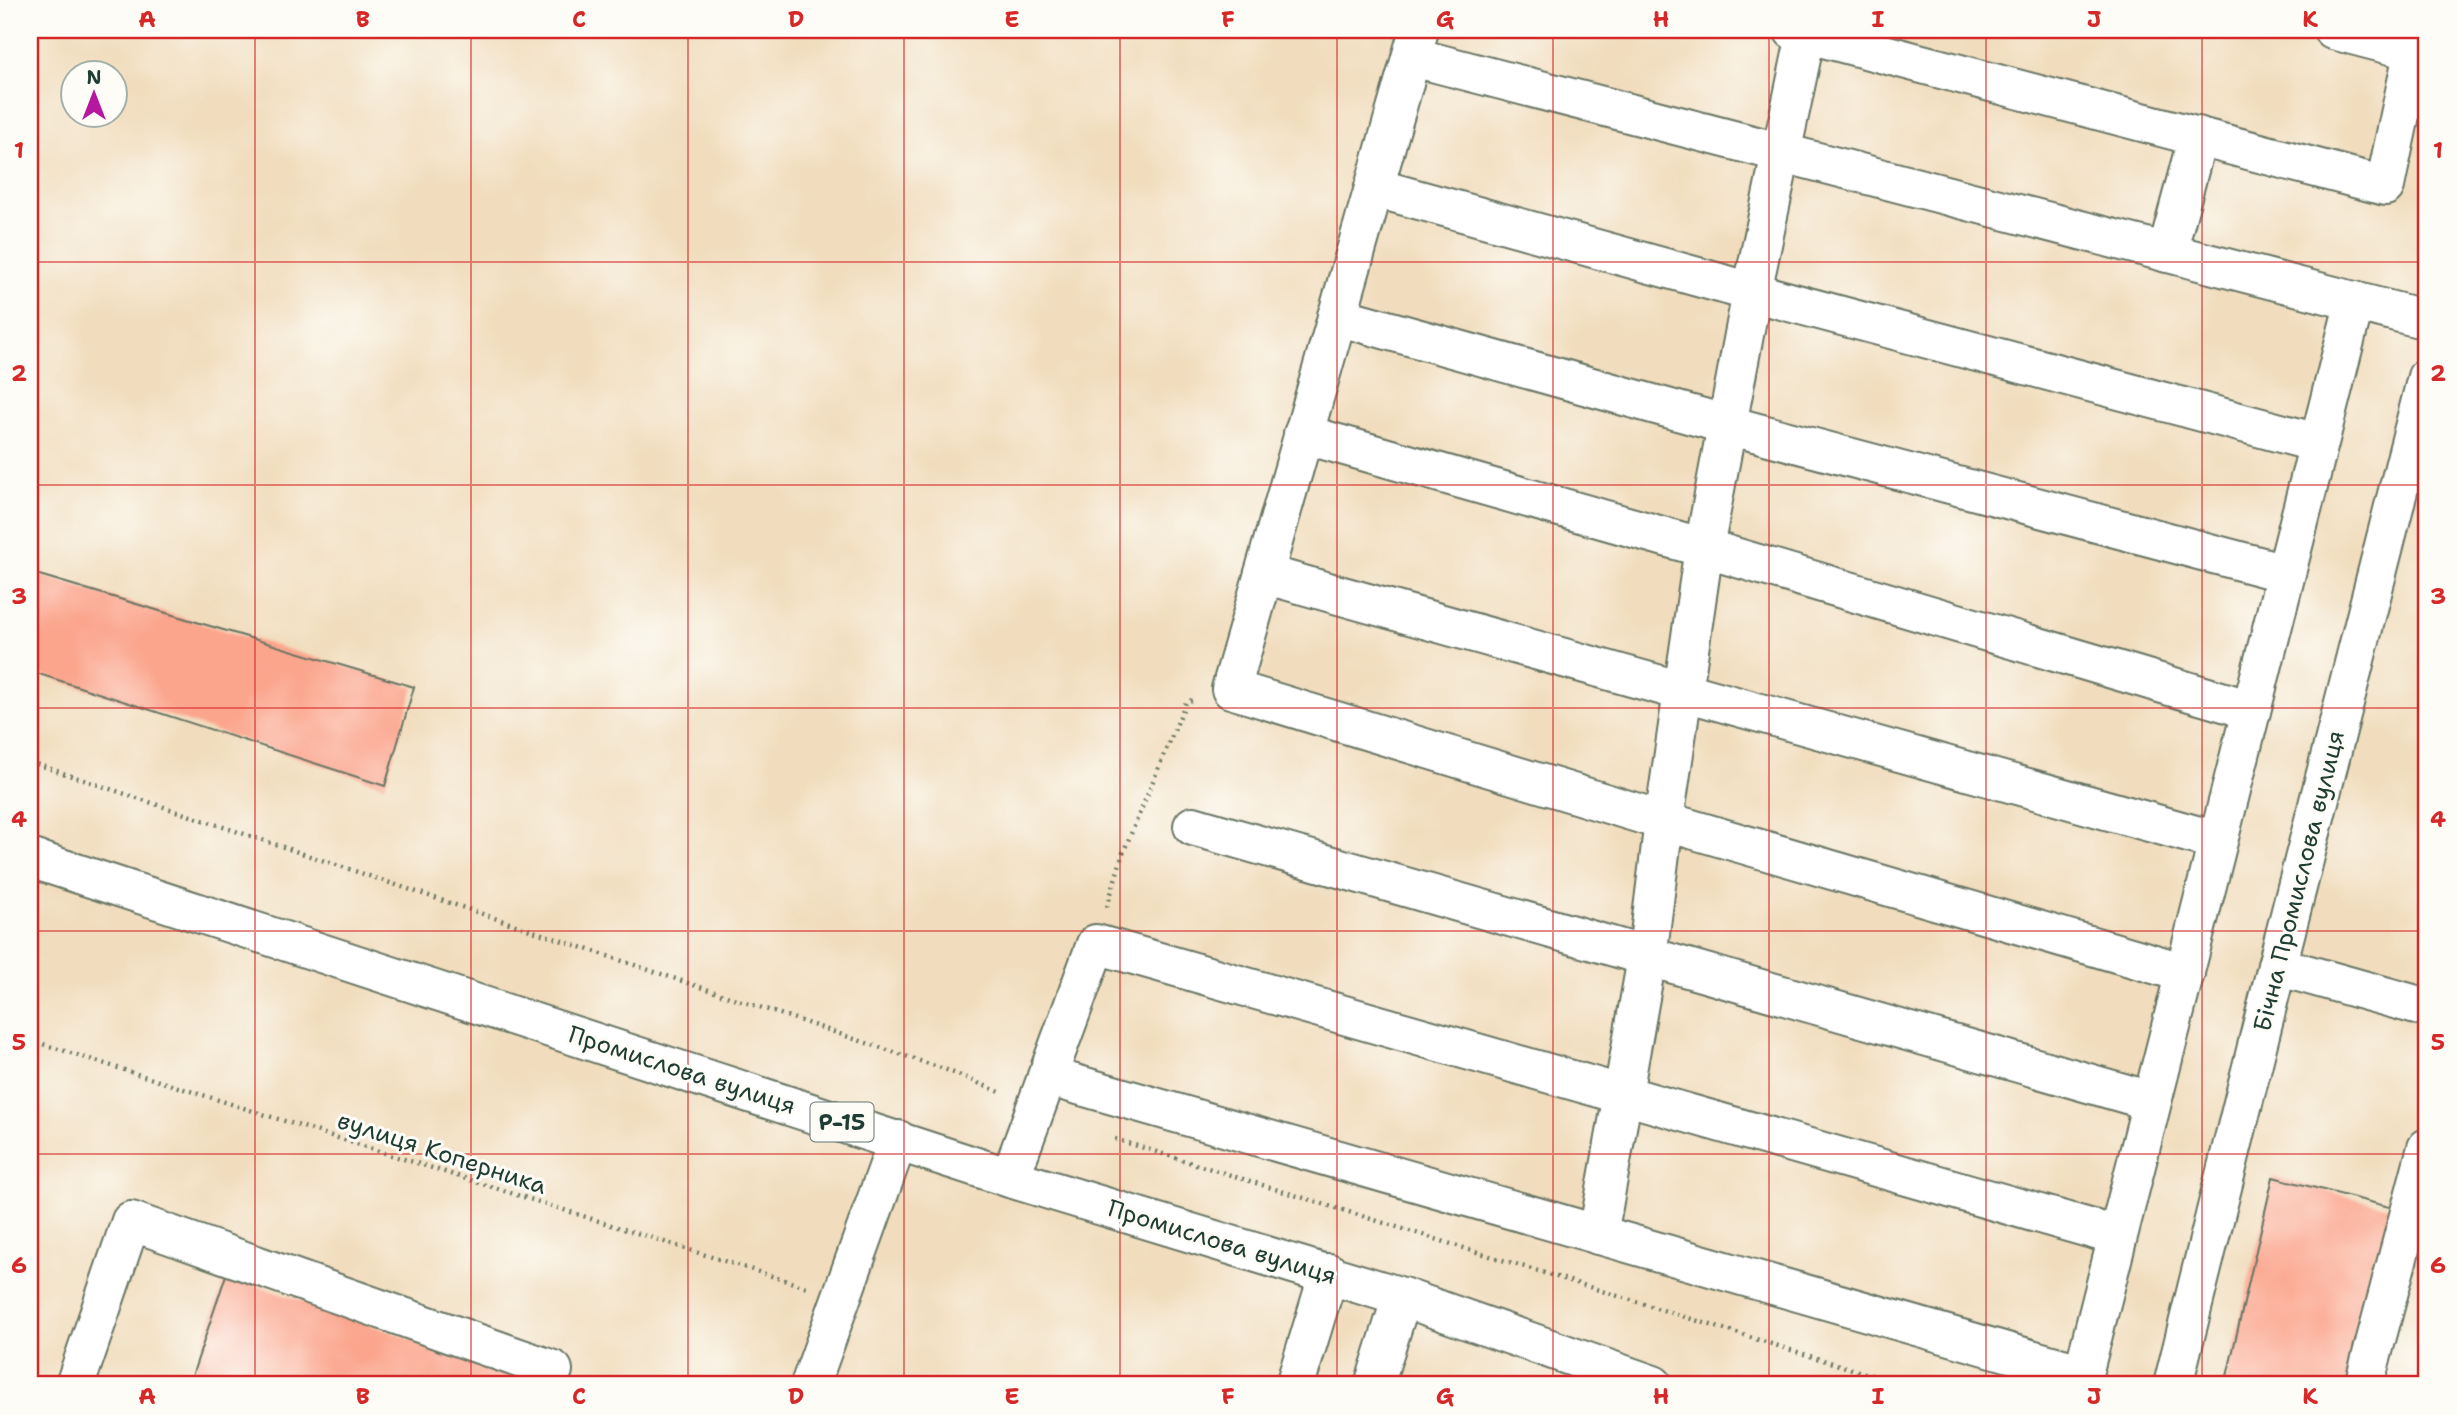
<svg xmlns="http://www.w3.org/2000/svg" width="2457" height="1415" font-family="'Shantell Sans',sans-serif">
<rect width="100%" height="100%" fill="#fdfcf7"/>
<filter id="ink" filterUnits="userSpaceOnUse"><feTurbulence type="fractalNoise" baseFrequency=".0143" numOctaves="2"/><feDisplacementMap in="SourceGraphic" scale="14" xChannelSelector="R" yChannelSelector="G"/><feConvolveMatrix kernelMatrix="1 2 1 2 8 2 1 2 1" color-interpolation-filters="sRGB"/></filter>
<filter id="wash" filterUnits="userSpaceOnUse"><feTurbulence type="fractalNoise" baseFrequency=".00686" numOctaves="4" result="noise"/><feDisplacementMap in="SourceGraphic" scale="28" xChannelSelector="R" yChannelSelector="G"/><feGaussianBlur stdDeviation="1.57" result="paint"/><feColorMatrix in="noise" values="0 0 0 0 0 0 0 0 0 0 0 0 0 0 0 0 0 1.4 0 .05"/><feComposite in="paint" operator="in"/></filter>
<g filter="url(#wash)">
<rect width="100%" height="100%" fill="#f1ddbd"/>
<g id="blocks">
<g fill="#fba58d">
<path d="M36 574 414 687 385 786 30 671V591Z"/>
<path d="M2273 1177 2401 1210 2355 1385H2225Z"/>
<path d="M226 1275 546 1385H189Z"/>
</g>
</g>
</g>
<g filter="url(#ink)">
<use href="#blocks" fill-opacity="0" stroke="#687564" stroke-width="2"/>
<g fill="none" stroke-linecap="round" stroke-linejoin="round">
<g stroke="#687564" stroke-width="42">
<g id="minor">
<path d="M1419 30 1231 689 1664 821 2185 973"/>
<path d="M1793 30 2385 186 2418 30"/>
<path d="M2333 30 2414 51"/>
<path d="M1413 57 2427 320"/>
<path d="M1376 188 1752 292 2318 443"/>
<path d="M2167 253 2198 136"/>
<path d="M1337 316 1728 425 2285 573"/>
<path d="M1303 434 1704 548 2251 710"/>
<path d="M1264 574 2217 841"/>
<path d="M1193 826 2151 1101"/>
<path d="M2277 966 2427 1008"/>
<path d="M1047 1076 2083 1374 2355 301"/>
<path d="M1010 1178 1096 944 2117 1236"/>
<path d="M1598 1235 1647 958 1664 821 1704 548 1752 292 1807 30"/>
<path d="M75 1385 131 1221 553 1370"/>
<path d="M810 1385 898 1140"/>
<path d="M1295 1385 1329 1273"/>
<path d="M1374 1385 1402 1297"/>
<path d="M2173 1385 2277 966 2427 377"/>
<path d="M2364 1385 2427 1148"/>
</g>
</g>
<g stroke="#687564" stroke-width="42">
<path id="major" d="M30 858 1010 1178 1402 1297 1653 1385"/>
</g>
<g stroke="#687564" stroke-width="4.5" stroke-dasharray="2 5" stroke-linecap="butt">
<path d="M30 762 944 1069 1000 1092"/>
<path d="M1107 907 1123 853 1186 702 1195 699"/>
<path d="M30 1040 806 1287"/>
<path d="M1115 1139 1903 1385"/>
</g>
<use href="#minor" stroke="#fff" stroke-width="38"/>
<use href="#major" stroke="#fff" stroke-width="38"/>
</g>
</g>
<path fill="none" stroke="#d62828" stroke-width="2" stroke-opacity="0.55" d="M255 30V1385M471 30V1385M688 30V1385M904 30V1385M1120 30V1385M1337 30V1385M1553 30V1385M1769 30V1385M1986 30V1385M2202 30V1385M30 262H2427M30 485H2427M30 708H2427M30 931H2427M30 1154H2427"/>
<g text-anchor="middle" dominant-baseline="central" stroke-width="6" stroke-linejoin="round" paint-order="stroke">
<rect fill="#fdfcf7" stroke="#62766e" stroke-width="2" x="810.5" y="1102.5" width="63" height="39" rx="5"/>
<g font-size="23" font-weight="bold" fill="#1f3d34">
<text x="842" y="1122">Р-15</text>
</g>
<g font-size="24" fill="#1f3d34" stroke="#fdfcf7">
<text transform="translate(2299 881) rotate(-76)">Бічна Промислова вулиця</text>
<text transform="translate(682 1070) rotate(18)">Промислова вулиця</text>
<text transform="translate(442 1153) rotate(18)">вулиця Коперника</text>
<text transform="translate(1222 1242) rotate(17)">Промислова вулиця</text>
</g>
</g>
<rect width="2457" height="1415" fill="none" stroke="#fdfcf7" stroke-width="77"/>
<g transform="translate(94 94)"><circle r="33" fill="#fdfcf7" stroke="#a4b0a9" stroke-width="2"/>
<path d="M0-5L12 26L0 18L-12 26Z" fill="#b5179e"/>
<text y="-10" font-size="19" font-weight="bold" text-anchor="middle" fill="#1f3d34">N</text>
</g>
<rect x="38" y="38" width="2380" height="1338" fill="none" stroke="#d62828" stroke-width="2.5"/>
<g font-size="23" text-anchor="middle" font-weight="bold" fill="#d62828">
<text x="147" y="27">A</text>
<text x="363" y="27">B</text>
<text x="579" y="27">C</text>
<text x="796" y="27">D</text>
<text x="1012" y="27">E</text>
<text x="1228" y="27">F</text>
<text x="1445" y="27">G</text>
<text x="1661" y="27">H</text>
<text x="1878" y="27">I</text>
<text x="2094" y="27">J</text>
<text x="2310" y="27">K</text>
<text x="19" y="158">1</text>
<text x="2438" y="158">1</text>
<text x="19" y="381">2</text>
<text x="2438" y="381">2</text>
<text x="19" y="604">3</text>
<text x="2438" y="604">3</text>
<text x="19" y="827">4</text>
<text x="2438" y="827">4</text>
<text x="19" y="1050">5</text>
<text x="2438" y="1050">5</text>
<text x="19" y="1273">6</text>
<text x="2438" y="1273">6</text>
<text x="147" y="1404">A</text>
<text x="363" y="1404">B</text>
<text x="579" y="1404">C</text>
<text x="796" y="1404">D</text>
<text x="1012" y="1404">E</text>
<text x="1228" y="1404">F</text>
<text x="1445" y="1404">G</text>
<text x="1661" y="1404">H</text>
<text x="1878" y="1404">I</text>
<text x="2094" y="1404">J</text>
<text x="2310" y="1404">K</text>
</g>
</svg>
